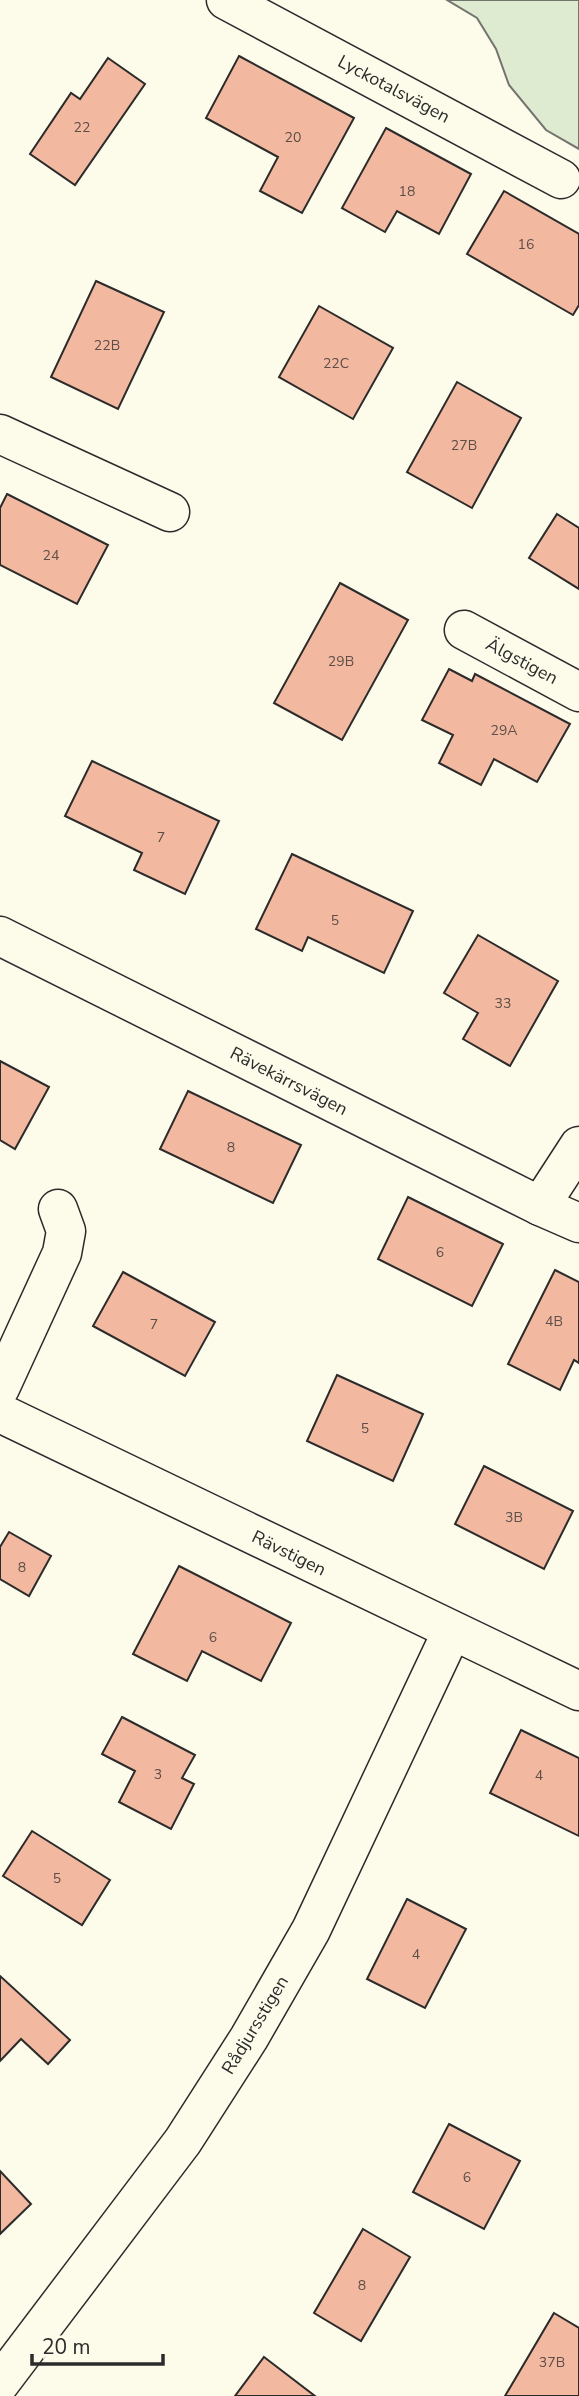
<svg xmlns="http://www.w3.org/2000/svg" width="579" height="2396" font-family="'Nunito Sans',sans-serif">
<rect width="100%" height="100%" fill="#fdfbea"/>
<path fill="#deebd1" stroke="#74746e" stroke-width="2" d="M447 0H579V149L546 130 509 85 496 49 477 18Z"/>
<g fill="#f2b8a0" stroke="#2b2b2b" stroke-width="2">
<path d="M239 56 354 118 302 213 260 191 278 157 206 118Z"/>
<path d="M108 58 145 84 75 185 30 154 71 93 80 99Z"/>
<path d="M386 128 471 174 439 234 397 211 385 232 342 208Z"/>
<path d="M504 191 579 234V305L573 315 467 254Z"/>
<path d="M96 281 164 312 118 409 51 377Z"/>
<path d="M319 306 393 348 353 419 279 377Z"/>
<path d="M457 382 521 418 472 508 407 472Z"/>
<path d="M7 494 108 545 77 604 0 565V508Z"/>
<path d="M557 514 579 528V589L529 558Z"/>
<path d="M340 583 408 620 342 740 274 703Z"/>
<path d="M449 669 472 681 475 674 570 724 537 782 494 759 481 785 439 763 453 735 422 720Z"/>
<path d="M92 761 219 821 185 894 134 870 142 853 65 816Z"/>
<path d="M292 854 413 911 384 973 308 937 302 951 256 929Z"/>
<path d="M478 935 558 981 510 1066 463 1039 478 1013 444 993Z"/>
<path d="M0 1061 49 1087 15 1149 0 1140Z"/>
<path d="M188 1091 301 1145 273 1203 160 1149Z"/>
<path d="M408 1197 503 1244 472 1306 378 1259Z"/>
<path d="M555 1270 579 1282V1363L574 1360 560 1390 508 1364Z"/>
<path d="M123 1272 215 1322 185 1376 93 1326Z"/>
<path d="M337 1375 423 1414 393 1481 307 1441Z"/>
<path d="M484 1466 573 1511 544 1569 455 1524Z"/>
<path d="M9 1532 51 1556 29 1596 0 1579V1547Z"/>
<path d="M179 1566 291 1623 261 1681 202 1651 187 1681 133 1654Z"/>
<path d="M122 1717 195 1755 182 1778 194 1784 171 1829 119 1802 135 1771 102 1754Z"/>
<path d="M521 1730 579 1758V1836L490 1793Z"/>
<path d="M32 1831 110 1880 82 1925 3 1876Z"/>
<path d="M407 1899 466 1929 425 2008 367 1979Z"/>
<path d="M0 1976 70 2040 48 2064 21 2039 0 2061Z"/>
<path d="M449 2124 520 2161 484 2229 413 2192Z"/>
<path d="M0 2171 31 2204 0 2234Z"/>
<path d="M363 2229 410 2257 361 2341 314 2313Z"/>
<path d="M554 2313 579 2328V2396H505Z"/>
<path d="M264 2357 315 2396H235Z"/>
</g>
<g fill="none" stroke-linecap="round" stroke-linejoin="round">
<g stroke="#2b2b2b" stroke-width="41">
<g id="minor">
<path d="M226 0 561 179"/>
<path d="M0 434 170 512"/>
<path d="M464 630 579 692"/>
<path d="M0 936 540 1206 579 1223"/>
<path d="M540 1206 579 1146"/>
<path d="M0 1388 62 1253 66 1231 58 1209"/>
<path d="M0 1413 579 1691"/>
<path d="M0 2383 183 2141 249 2038 311 1930 452 1631"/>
</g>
</g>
<use href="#minor" stroke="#fdfbea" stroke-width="38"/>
</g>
<g text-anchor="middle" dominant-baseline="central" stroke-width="5" stroke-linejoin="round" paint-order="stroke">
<g font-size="14" fill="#5d4e48">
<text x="82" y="127">22</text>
<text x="293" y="137">20</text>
<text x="407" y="191">18</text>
<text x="526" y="244">16</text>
<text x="107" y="345">22B</text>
<text x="336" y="363">22C</text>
<text x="464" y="445">27B</text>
<text x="51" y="555">24</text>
<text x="341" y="661">29B</text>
<text x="504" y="730">29A</text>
<text x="161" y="837">7</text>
<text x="335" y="920">5</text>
<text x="503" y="1003">33</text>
<text x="231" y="1147">8</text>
<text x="440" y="1252">6</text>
<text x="554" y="1321">4B</text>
<text x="154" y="1324">7</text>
<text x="365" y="1428">5</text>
<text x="514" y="1517">3B</text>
<text x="22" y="1567">8</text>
<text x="213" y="1637">6</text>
<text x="158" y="1774">3</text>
<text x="539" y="1775">4</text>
<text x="57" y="1878">5</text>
<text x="416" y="1954">4</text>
<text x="467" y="2177">6</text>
<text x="362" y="2285">8</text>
<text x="552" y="2362">37B</text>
</g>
<g font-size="18" fill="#2b2b2b" stroke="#fdfbea">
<text transform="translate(394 89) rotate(28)">Lyckotalsvägen</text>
<text transform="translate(522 661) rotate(28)">Älgstigen</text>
<text transform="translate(289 1081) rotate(27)">Rävekärrsvägen</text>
<text transform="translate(289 1553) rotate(26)">Rävstigen</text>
<text transform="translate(255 2025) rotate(-59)">Rådjursstigen</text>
</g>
</g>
<path d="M32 2354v10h131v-10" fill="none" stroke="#2b2b2b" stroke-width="3.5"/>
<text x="42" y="2354" font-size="21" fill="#2b2b2b" stroke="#fdfbea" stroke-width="5" paint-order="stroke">20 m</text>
</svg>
